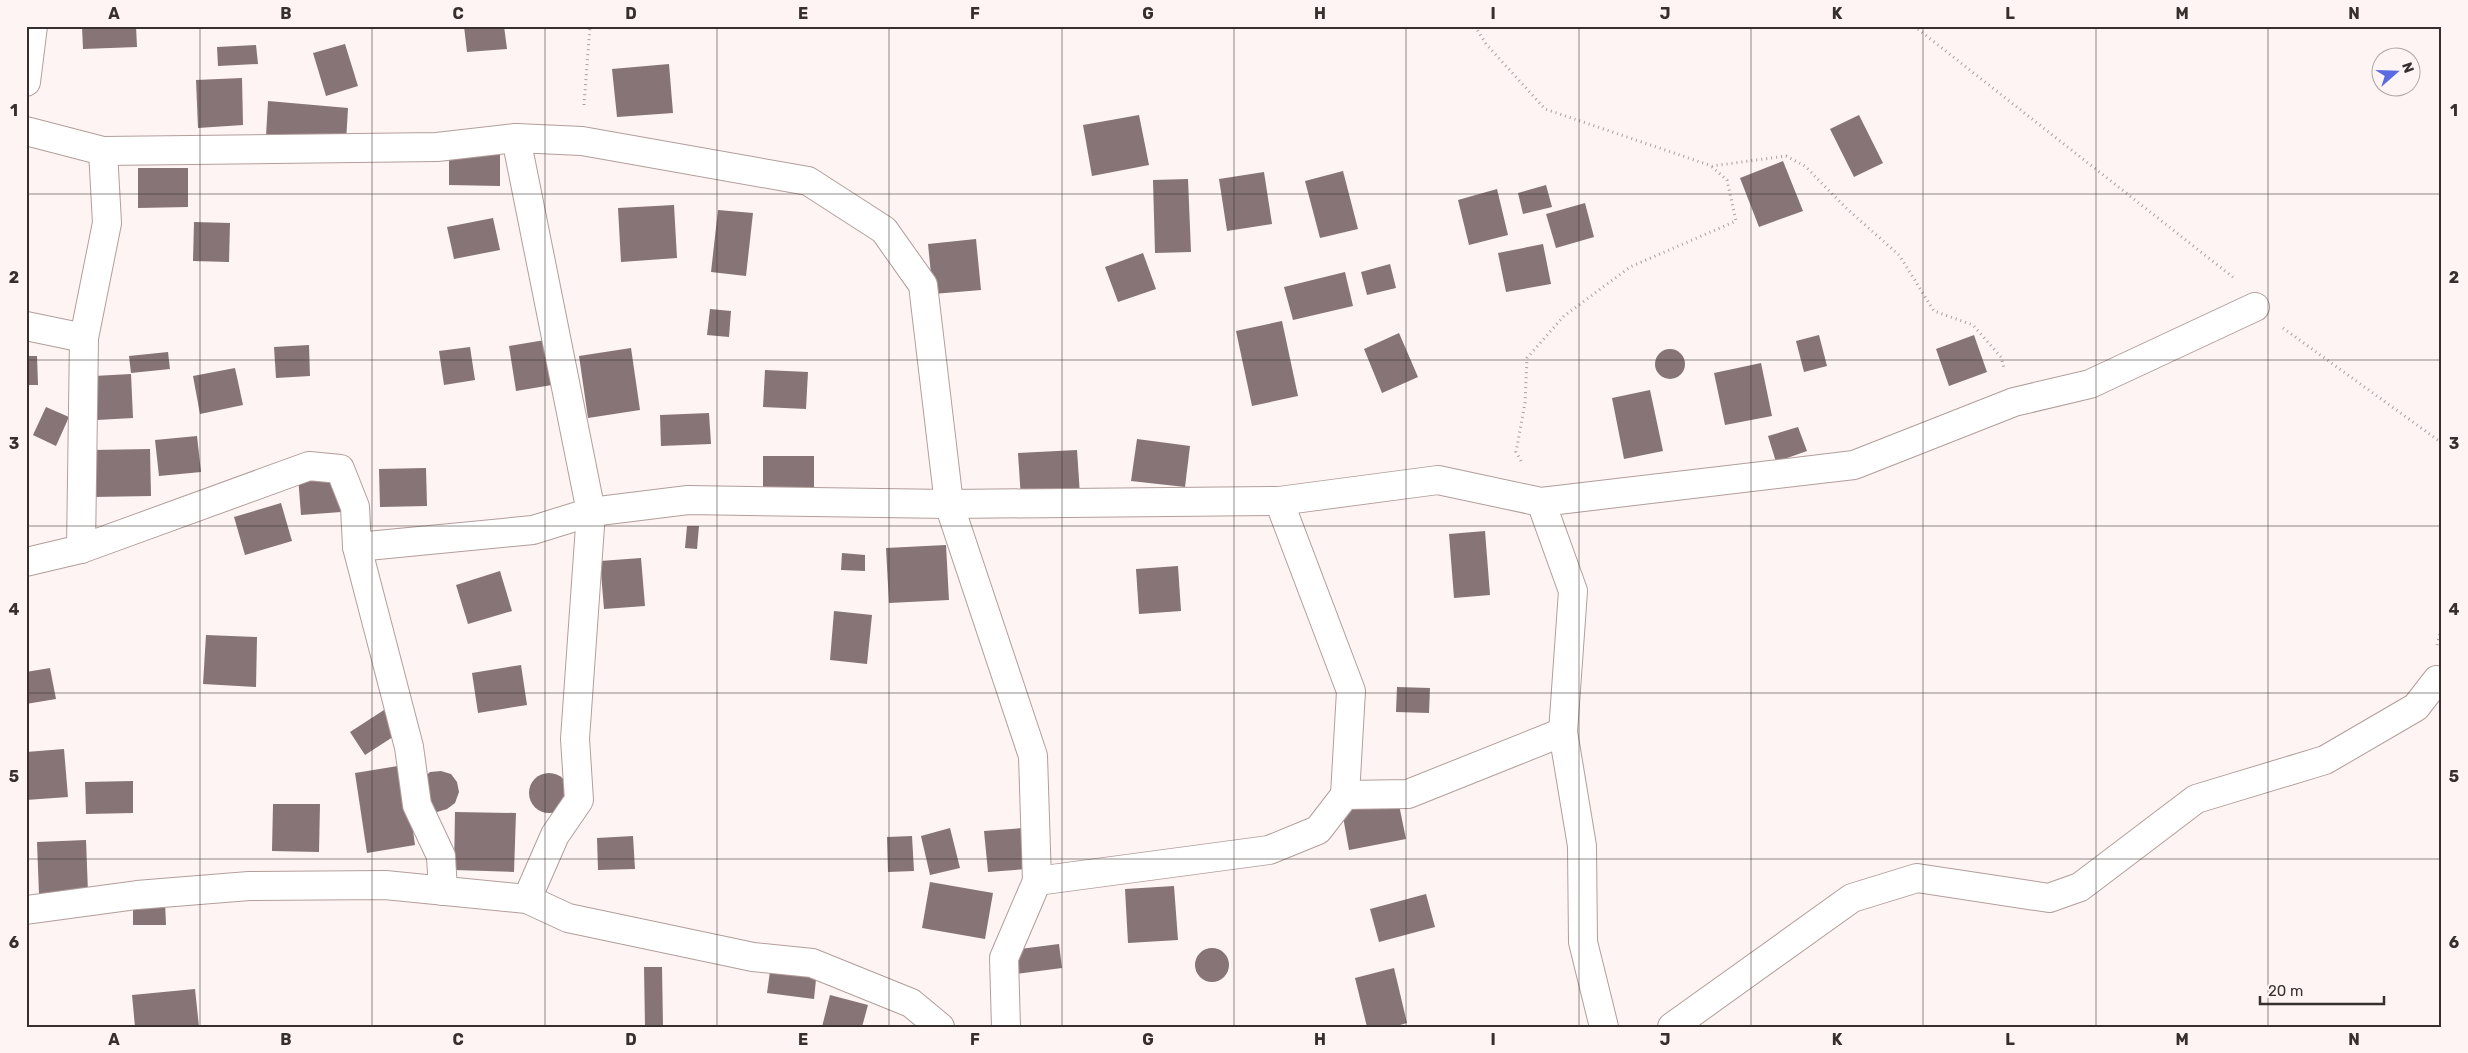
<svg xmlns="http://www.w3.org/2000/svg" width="2468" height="1053" font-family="Rubik,sans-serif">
<rect width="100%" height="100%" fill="#fdf4f3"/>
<g fill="#867477">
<path d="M82 26H136L137 47 83 49Z"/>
<path d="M464 26H504L507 49 467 52Z"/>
<path d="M345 44 358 86 326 96 313 53Z"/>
<path d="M256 45 258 64 218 66 217 47Z"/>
<path d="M669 64 673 113 617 117 612 69Z"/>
<path d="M242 78 243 125 198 128 196 80Z"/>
<path d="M268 101 348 108 346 142 266 136Z"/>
<path d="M1139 115 1149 165 1092 176 1083 125Z"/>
<path d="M1859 115 1883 163 1854 177 1830 129Z"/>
<path d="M449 152H500V186L449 185Z"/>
<path d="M1783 161 1803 211 1759 227 1740 178Z"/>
<path d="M138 168H188V207L138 208Z"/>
<path d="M1343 171 1358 229 1320 238 1305 181Z"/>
<path d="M1264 172 1272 224 1227 231 1219 179Z"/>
<path d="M1188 179 1191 252 1155 253 1153 180Z"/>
<path d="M1546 185 1552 207 1523 214 1518 193Z"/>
<path d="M1497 189 1508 235 1469 245 1458 200Z"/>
<path d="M1585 203 1594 237 1556 248 1546 214Z"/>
<path d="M674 205 677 258 621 262 618 208Z"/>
<path d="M718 210 753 213 746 276 711 272Z"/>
<path d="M493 218 500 250 454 259 447 227Z"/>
<path d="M194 222 230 223 229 262 193 261Z"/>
<path d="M976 239 981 290 933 294 928 244Z"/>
<path d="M1543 244 1551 284 1506 292 1498 253Z"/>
<path d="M1143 253 1156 289 1118 302 1105 267Z"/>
<path d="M1390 264 1396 288 1367 295 1361 272Z"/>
<path d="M1345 272 1353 306 1293 320 1284 287Z"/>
<path d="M710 309 731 311 729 337 707 335Z"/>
<path d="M1282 321 1298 396 1252 406 1236 331Z"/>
<path d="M1399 333 1418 377 1382 393 1364 349Z"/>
<path d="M1819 335 1827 366 1804 372 1796 341Z"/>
<path d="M1974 335 1987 372 1949 386 1936 349Z"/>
<path d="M551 339 558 384 516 391 509 346Z"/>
<path d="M309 345 310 376 276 378 274 347Z"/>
<path d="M470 347 475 380 444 385 439 351Z"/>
<path d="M631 348 640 410 588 418 579 356Z"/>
<circle cx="1670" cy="364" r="15"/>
<path d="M168 352 170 369 131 373 129 356Z"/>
<path d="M26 356H37L38 385H26Z"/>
<path d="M1761 363 1772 416 1725 425 1714 373Z"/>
<path d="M235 368 243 405 200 414 193 376Z"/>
<path d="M765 370 808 372 806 409 763 407Z"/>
<path d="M131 374 133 418 97 420 94 376Z"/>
<path d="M1650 390 1663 451 1624 459 1612 398Z"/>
<path d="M46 407 69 417 56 446 33 435Z"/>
<path d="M709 413 711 444 661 446 660 415Z"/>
<path d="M1798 427 1807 451 1776 462 1768 436Z"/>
<path d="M197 436 201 472 159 476 155 440Z"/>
<path d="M1137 439 1190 446 1185 487 1131 481Z"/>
<path d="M150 449 151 496 93 497 92 450Z"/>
<path d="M1077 450 1080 495 1021 499 1018 453Z"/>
<rect x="763" y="456" width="51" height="35"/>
<path d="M426 468 427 506 380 507 379 469Z"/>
<path d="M339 473 341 512 301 515 298 476Z"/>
<path d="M281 503 292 541 245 555 234 517Z"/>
<path d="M687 526H699L697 549 685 548Z"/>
<path d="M1485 531 1490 595 1454 598 1449 534Z"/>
<path d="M946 545 949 600 889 603 886 548Z"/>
<path d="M842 553 865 555V571L841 570Z"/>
<path d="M641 558 645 606 604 609 600 561Z"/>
<path d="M1178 566 1181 611 1139 614 1136 569Z"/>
<path d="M500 571 512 611 468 624 456 585Z"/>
<path d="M834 611 872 615 867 664 830 660Z"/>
<path d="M206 635 257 637 256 687 203 684Z"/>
<path d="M521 665 527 705 478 713 472 673Z"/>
<path d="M50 668 56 699 26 704V672Z"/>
<path d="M1397 687 1430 688 1429 713 1396 712Z"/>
<path d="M384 710 399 733 365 755 350 732Z"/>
<path d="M64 749 68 797 26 800V752Z"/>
<path d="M404 765 415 845 367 853 355 773Z"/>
<path d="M441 771 451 774 457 782 459 792 455 803 447 809 437 812 427 807 422 779 430 772Z"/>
<circle cx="549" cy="793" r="20"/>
<path d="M133 781V813L86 814 85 782Z"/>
<path d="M1398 800 1406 839 1349 850 1342 811Z"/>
<path d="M273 804H320L319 852 272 851Z"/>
<path d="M455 812 516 813 514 872 454 870Z"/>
<path d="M950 828 960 868 930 875 921 836Z"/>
<path d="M1023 828 1027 869 988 872 984 831Z"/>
<path d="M633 836 635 869 598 870 597 838Z"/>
<path d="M912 836 914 871 888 872 887 837Z"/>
<path d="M86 840 88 892 39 894 37 842Z"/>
<path d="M930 882 993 893 985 939 922 928Z"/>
<path d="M1174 886 1178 940 1128 943 1125 889Z"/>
<path d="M1426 894 1435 927 1379 942 1370 909Z"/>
<path d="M165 902 166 925H133V903Z"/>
<path d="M1059 944 1062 968 1016 974 1013 950Z"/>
<circle cx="1212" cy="965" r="17"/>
<path d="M771 964 817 970 814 999 767 993Z"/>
<path d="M644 967H662L663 1027H645Z"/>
<path d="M1394 968 1407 1023 1393 1027H1367L1355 978Z"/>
<path d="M195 989 199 1027H135L132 995Z"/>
<path d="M830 995 868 1005 862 1027H822Z"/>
</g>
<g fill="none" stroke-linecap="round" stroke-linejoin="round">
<g stroke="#b29e9b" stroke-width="30">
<g id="street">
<path d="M26 82 33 26"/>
<path d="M26 131 103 151 437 147 516 138 582 141 808 181 884 230 923 285 949 504 1033 756 1037 881 1004 958 1006 1027"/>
<path d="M516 138 591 512 575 739 579 800 555 835 527 899"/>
<path d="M26 326 84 338"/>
<path d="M1279 501 1351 691 1345 795"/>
<path d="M1541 502 1573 591 1563 732 1582 846 1583 942 1604 1027"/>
<path d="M357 547 533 530 591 512 688 500 949 504 1279 501 1438 480 1541 502 1854 465 2014 402 2090 384 2255 307"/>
<path d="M81 549 84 338 107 223 103 151"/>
<path d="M26 562 81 549 309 466 340 469 355 507 357 547 409 747 417 805 441 856 443 891"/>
<path d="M1037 881 1269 850 1318 830 1345 795 1408 794 1563 732"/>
<path d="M26 910 137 895 249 886 385 885 527 899 568 918 753 957 812 963 911 1003 940 1027"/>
<path d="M1672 1027 1852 898 1917 878 2049 898 2080 887 2196 799 2325 760 2416 707 2437 680"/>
</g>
</g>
<g stroke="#aaa1a0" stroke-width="3" stroke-dasharray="1 4" stroke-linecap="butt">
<path d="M1475 26 1486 44 1545 109 1712 166 1786 156 1805 166 1845 207 1899 255 1934 311 1973 325 2001 357 2004 368"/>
<path d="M1914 26 2234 278"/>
<path d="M584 105 590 26"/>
<path d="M2283 328 2442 443"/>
<path d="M1521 461 1516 452 1525 403 1527 358 1564 316 1630 267 1736 221 1727 180 1712 167"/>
<path d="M2437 645 2442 626"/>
</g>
<use href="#street" stroke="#fff" stroke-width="28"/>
</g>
<path fill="none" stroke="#372f2e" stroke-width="1" stroke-opacity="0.55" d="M200 26V1027M372 26V1027M545 26V1027M717 26V1027M889 26V1027M1062 26V1027M1234 26V1027M1406 26V1027M1579 26V1027M1751 26V1027M1923 26V1027M2096 26V1027M2268 26V1027M26 194H2442M26 360H2442M26 526H2442M26 693H2442M26 859H2442"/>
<rect width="2468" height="1053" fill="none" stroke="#fdf4f3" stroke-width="55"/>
<g transform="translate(2396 72) rotate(70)"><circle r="24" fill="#fdf4f3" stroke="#aea5a4"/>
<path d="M0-4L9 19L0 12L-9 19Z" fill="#5a6ae1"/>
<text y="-8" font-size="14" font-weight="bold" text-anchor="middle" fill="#372f2e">N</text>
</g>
<path d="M2260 996v8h124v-8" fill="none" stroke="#372f2e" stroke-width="2.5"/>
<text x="2268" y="996" font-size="15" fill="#372f2e" stroke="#fdf4f3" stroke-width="4" paint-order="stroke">20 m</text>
<rect x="28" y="28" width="2412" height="998" fill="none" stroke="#372f2e" stroke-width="2"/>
<g font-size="16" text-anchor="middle" font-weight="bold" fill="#372f2e">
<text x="114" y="19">A</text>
<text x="286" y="19">B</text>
<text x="458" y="19">C</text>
<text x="631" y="19">D</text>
<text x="803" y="19">E</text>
<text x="975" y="19">F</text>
<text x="1148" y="19">G</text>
<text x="1320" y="19">H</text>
<text x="1493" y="19">I</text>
<text x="1665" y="19">J</text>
<text x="1837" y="19">K</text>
<text x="2010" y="19">L</text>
<text x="2182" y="19">M</text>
<text x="2354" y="19">N</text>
<text x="14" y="116">1</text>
<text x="2454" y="116">1</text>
<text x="14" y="283">2</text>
<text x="2454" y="283">2</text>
<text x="14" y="449">3</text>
<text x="2454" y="449">3</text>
<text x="14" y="615">4</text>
<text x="2454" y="615">4</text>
<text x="14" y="782">5</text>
<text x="2454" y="782">5</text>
<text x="14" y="948">6</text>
<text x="2454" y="948">6</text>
<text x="114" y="1045">A</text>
<text x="286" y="1045">B</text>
<text x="458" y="1045">C</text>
<text x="631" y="1045">D</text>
<text x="803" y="1045">E</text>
<text x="975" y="1045">F</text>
<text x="1148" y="1045">G</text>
<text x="1320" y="1045">H</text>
<text x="1493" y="1045">I</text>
<text x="1665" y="1045">J</text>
<text x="1837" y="1045">K</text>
<text x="2010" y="1045">L</text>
<text x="2182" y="1045">M</text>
<text x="2354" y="1045">N</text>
</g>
</svg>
